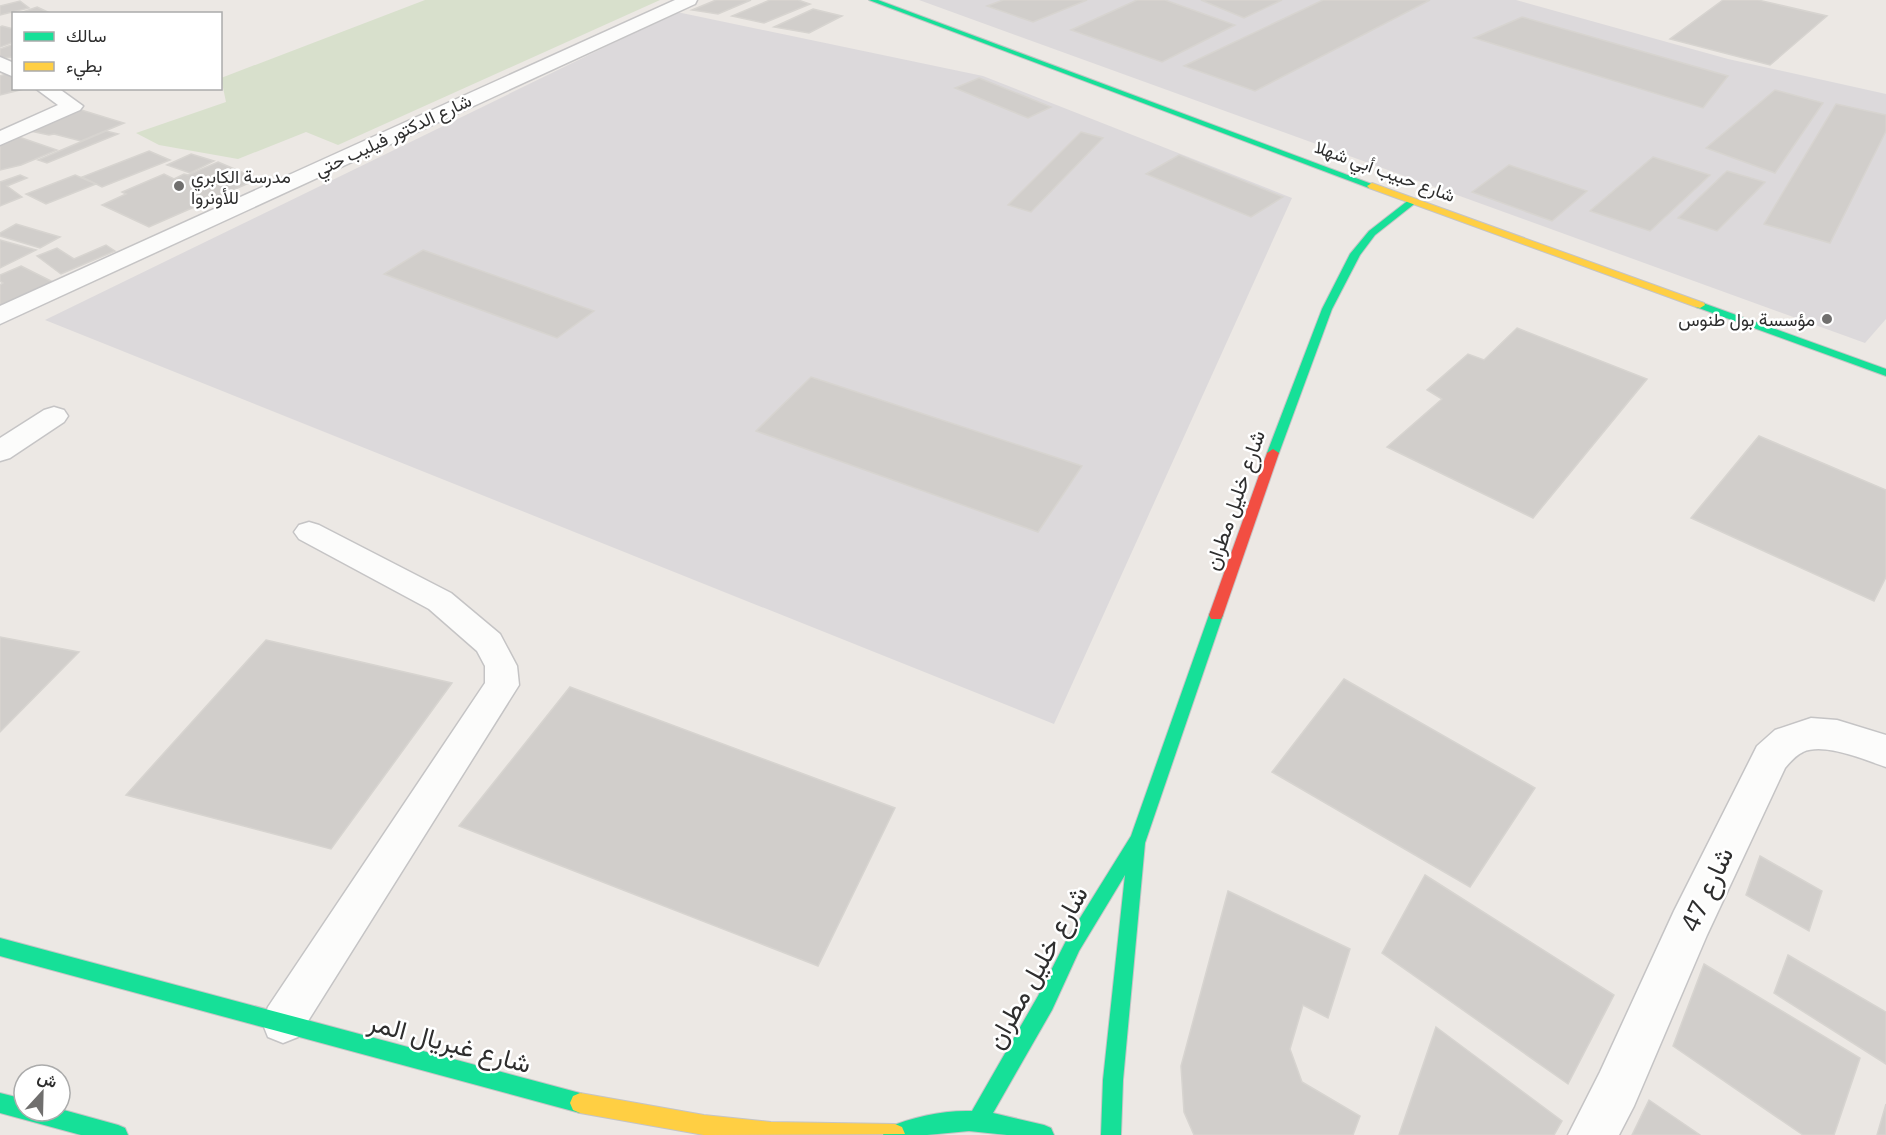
<svg xmlns="http://www.w3.org/2000/svg" width="1886" height="1135" font-family="'IBM Plex Sans',Vazirmatn,sans-serif">
<rect width="100%" height="100%" fill="#ece8e4"/>
<g fill="#dcd9db">
<path d="M919 0H1516L1728 59 1886 94V319L1865 343Z"/>
<path d="M677 12 983 76 1292 198 1054 724 45 320Z"/>
</g>
<path fill="#d8e0cc" d="M425 0H660L338 145 306 132 238 159 159 145 136 133 226 102 221 78Z"/>
<g fill="#d1cecb" stroke="#d7d4d0" stroke-width="1.5">
<path d="M716 0H751L718 14 692 10Z"/>
<path d="M770 0H798L810 4 764 23 732 16Z"/>
<path d="M1003 0H1087L1033 22 987 6Z"/>
<path d="M1137 0H1165L1235 25 1162 62 1071 30Z"/>
<path d="M1201 0H1282L1244 18Z"/>
<path d="M1323 0H1430L1255 91 1184 66Z"/>
<path d="M1723 0H1758L1827 16 1770 65 1670 39Z"/>
<path d="M20 1 29 8 0 15V6Z"/>
<path d="M37 7 52 14H17Z"/>
<path d="M813 9 842 16 809 33 774 27Z"/>
<path d="M1522 17 1728 76 1703 108 1474 38Z"/>
<path d="M2 26 14 29V42L0 47V27Z"/>
<path d="M14 44V57L0 58V49Z"/>
<path d="M10 72 14 74V88H28L0 95V76Z"/>
<path d="M979 78 1051 107 1028 118 955 88Z"/>
<path d="M1775 90 1823 103 1775 173 1706 148Z"/>
<path d="M1836 104 1886 115V131L1830 243 1764 224Z"/>
<path d="M78 109 124 123 81 141 54 134 49 135 30 131Z"/>
<path d="M106 131 118 134 47 163 38 160Z"/>
<path d="M1081 132 1103 138 1031 212 1008 205Z"/>
<path d="M16 136 57 150 21 165 0 170V143Z"/>
<path d="M149 151 170 160 102 187 82 177Z"/>
<path d="M191 154 214 161 190 173 167 165Z"/>
<path d="M1179 155 1283 197 1251 217 1146 174Z"/>
<path d="M1653 157 1710 175 1650 231 1590 211Z"/>
<path d="M218 162 258 179 149 227 102 205 126 194 122 192 164 174 174 179 184 174 188 175Z"/>
<path d="M1509 165 1587 191 1552 221 1472 192Z"/>
<path d="M1727 171 1765 182 1717 231 1678 218Z"/>
<path d="M20 175 27 178 7 186 22 197 0 206V182Z"/>
<path d="M75 175 96 184 46 204 26 194Z"/>
<path d="M16 224 60 237 40 248 0 236V233Z"/>
<path d="M0 240 36 250 0 268Z"/>
<path d="M106 245 115 251 61 274 37 256 57 248 74 259Z"/>
<path d="M423 250 594 311 557 338 384 274Z"/>
<path d="M21 266 53 282 0 305V285L3 283 0 281V275Z"/>
<path d="M1517 328 1647 379 1533 518 1387 447 1442 399 1427 390 1468 354 1484 360Z"/>
<path d="M811 377 1082 466 1038 532 756 431Z"/>
<path d="M1759 436 1886 490V577L1874 601 1691 518Z"/>
<path d="M0 637 79 652 0 732Z"/>
<path d="M266 640 452 683 331 849 126 795Z"/>
<path d="M1344 679 1535 788 1470 887 1272 772Z"/>
<path d="M570 687 895 808 818 966 459 826Z"/>
<path d="M1760 856 1822 891 1809 931 1746 895Z"/>
<path d="M1425 875 1614 995 1568 1084 1382 953Z"/>
<path d="M1228 891 1350 949 1328 1018 1303 1005 1290 1049 1302 1082 1360 1116 1353 1135H1194L1184 1112 1181 1066Z"/>
<path d="M1788 955 1886 1012V1064L1774 993Z"/>
<path d="M1704 964 1860 1058 1834 1135H1803L1673 1046Z"/>
<path d="M1436 1027 1562 1121 1554 1135H1399Z"/>
<path d="M1649 1100 1700 1135H1632Z"/>
<path d="M1886 1104V1135H1877Z"/>
</g>
<g fill="none" stroke-linecap="round" stroke-linejoin="round">
<g stroke="#c5c4c5" stroke-width="3">
<path id="lane" d="M309 522 319 525 451 593 500 634 517 666 519 685 298 1037 283 1043 268 1037 262 1022 268 1007 485 683V666L477 651 429 609 299 539 294 532 299 525Z"/>
</g>
<g stroke="#c5c4c5" stroke-width="3">
<g id="street">
<path d="M675 0H697L695 4 0 324V306Z"/>
<path d="M0 57 14 63V77L0 71Z"/>
<path d="M35 88H58L83 106 80 110 0 145V131L58 105Z"/>
<path d="M54 407 64 410 68 416 64 422 10 458 0 461V438L44 410Z"/>
<path d="M1811 718 1837 720 1886 735V767C1865 760 1824 742 1803 752 1796 755 1790 762 1785 768L1707 935 1634 1106 1619 1135H1568L1600 1072 1674 911 1757 746 1775 730Z"/>
</g>
</g>
<g stroke="#c5c4c5" stroke-width="2">
<g id="fast">
<path d="M869 0H878L1377 186 1369 188Z"/>
<path d="M1410 199 1418 201 1375 235 1360 255 1332 309 1279 453 1273 457 1269 456 1267 453 1322 309 1350 254 1369 231Z"/>
<path d="M1700 302 1886 369V376L1696 307 1695 305Z"/>
<path d="M1216 610 1221 611 1223 615 1145 843 1123 1080 1121 1135H1101L1103 1080 1125 875 1079 951 1052 1010 993 1113 1044 1125 1051 1128 1054 1135H1007L969 1131 927 1135H883L886 1128C913 1117 942 1110 972 1111L1038 996 1067 939 1131 836 1209 615 1211 611Z"/>
<path d="M0 938 580 1093 587 1096 590 1103 587 1110 580 1113 0 956Z"/>
<path d="M0 1093 24 1099V1111H60V1109L118 1125 125 1128 128 1135H81L0 1113Z"/>
</g>
</g>
<g stroke="#c5c4c5" stroke-width="2">
<g id="slow">
<path d="M1372 183 1704 303 1705 305 1700 308 1696 307 1369 188 1367 186Z"/>
<path d="M580 1093 704 1115 771 1122 895 1124 902 1127 905 1134 704 1135 580 1113 573 1110 570 1103 573 1096Z"/>
</g>
</g>
<g stroke="#c5c4c5" stroke-width="2">
<path id="jam" d="M1273 449 1279 453 1223 615 1221 619H1211L1209 615 1267 453Z"/>
</g>
<use href="#lane" fill="#fcfcfb" fill-rule="evenodd"/>
<use href="#street" fill="#fcfcfb" fill-rule="evenodd"/>
<use href="#fast" fill="#16e098" fill-rule="evenodd"/>
<use href="#slow" fill="#ffcf43" fill-rule="evenodd"/>
<use href="#jam" fill="#f24e42" fill-rule="evenodd"/>
</g>
<g fill="#706f6e" stroke="#fff" stroke-width="2">
<circle cx="179" cy="186" r="6"/>
<circle cx="1827" cy="319" r="6"/>
</g>
<g text-anchor="middle" dominant-baseline="central" stroke-width="5" stroke-linejoin="round" paint-order="stroke">
<g font-size="18" fill="#2e2e2e" stroke="#fff">
<text transform="translate(393 135) rotate(-25)">شارع الدكتور فيليب حتي</text>
<text transform="translate(1385 171) rotate(20)">شارع حبيب أبي شهلا</text>
</g>
<g font-size="18" fill="#2e2e2e" stroke="#fff" text-anchor="start">
<text x="191" y="176">مدرسة الكابري<tspan x="191" dy="21">للأونروا</tspan></text>
<text x="1815" y="319" text-anchor="end">مؤسسة بول طنوس</text>
</g>
<g font-size="21" fill="#2e2e2e" stroke="#fff">
<text transform="translate(1234 500) rotate(-71)">شارع خليل مطران</text>
</g>
<g font-size="26" fill="#2e2e2e" stroke="#fff">
<text transform="translate(1706 889) rotate(-65)">شارع 47</text>
<text transform="translate(1036 967) rotate(-61)">شارع خليل مطران</text>
<text transform="translate(450 1042) rotate(15)">شارع غبريال المر</text>
</g>
</g>
<rect x="12" y="12" width="210" height="78" fill="#ffffff" stroke="#ababab" stroke-width="1.5"/>
<rect x="24" y="32" width="30" height="9" fill="#16e098" stroke="#ababab" stroke-width="1.5"/>
<text x="66" y="42" font-size="18" fill="#2e2e2e">سالك</text>
<rect x="24" y="62" width="30" height="9" fill="#ffcf43" stroke="#ababab" stroke-width="1.5"/>
<text x="66" y="72" font-size="18" fill="#2e2e2e">بطيء</text>
<g transform="translate(42 1093) rotate(22)"><circle r="28" fill="#ffffff" stroke="#ababab" stroke-width="1.5"/>
<path d="M0-4.5L10 22L0 15L-10 22Z" fill="#706f6e"/>
<text y="-9" font-size="16" font-weight="bold" text-anchor="middle" fill="#2e2e2e">ش</text>
</g>
</svg>
